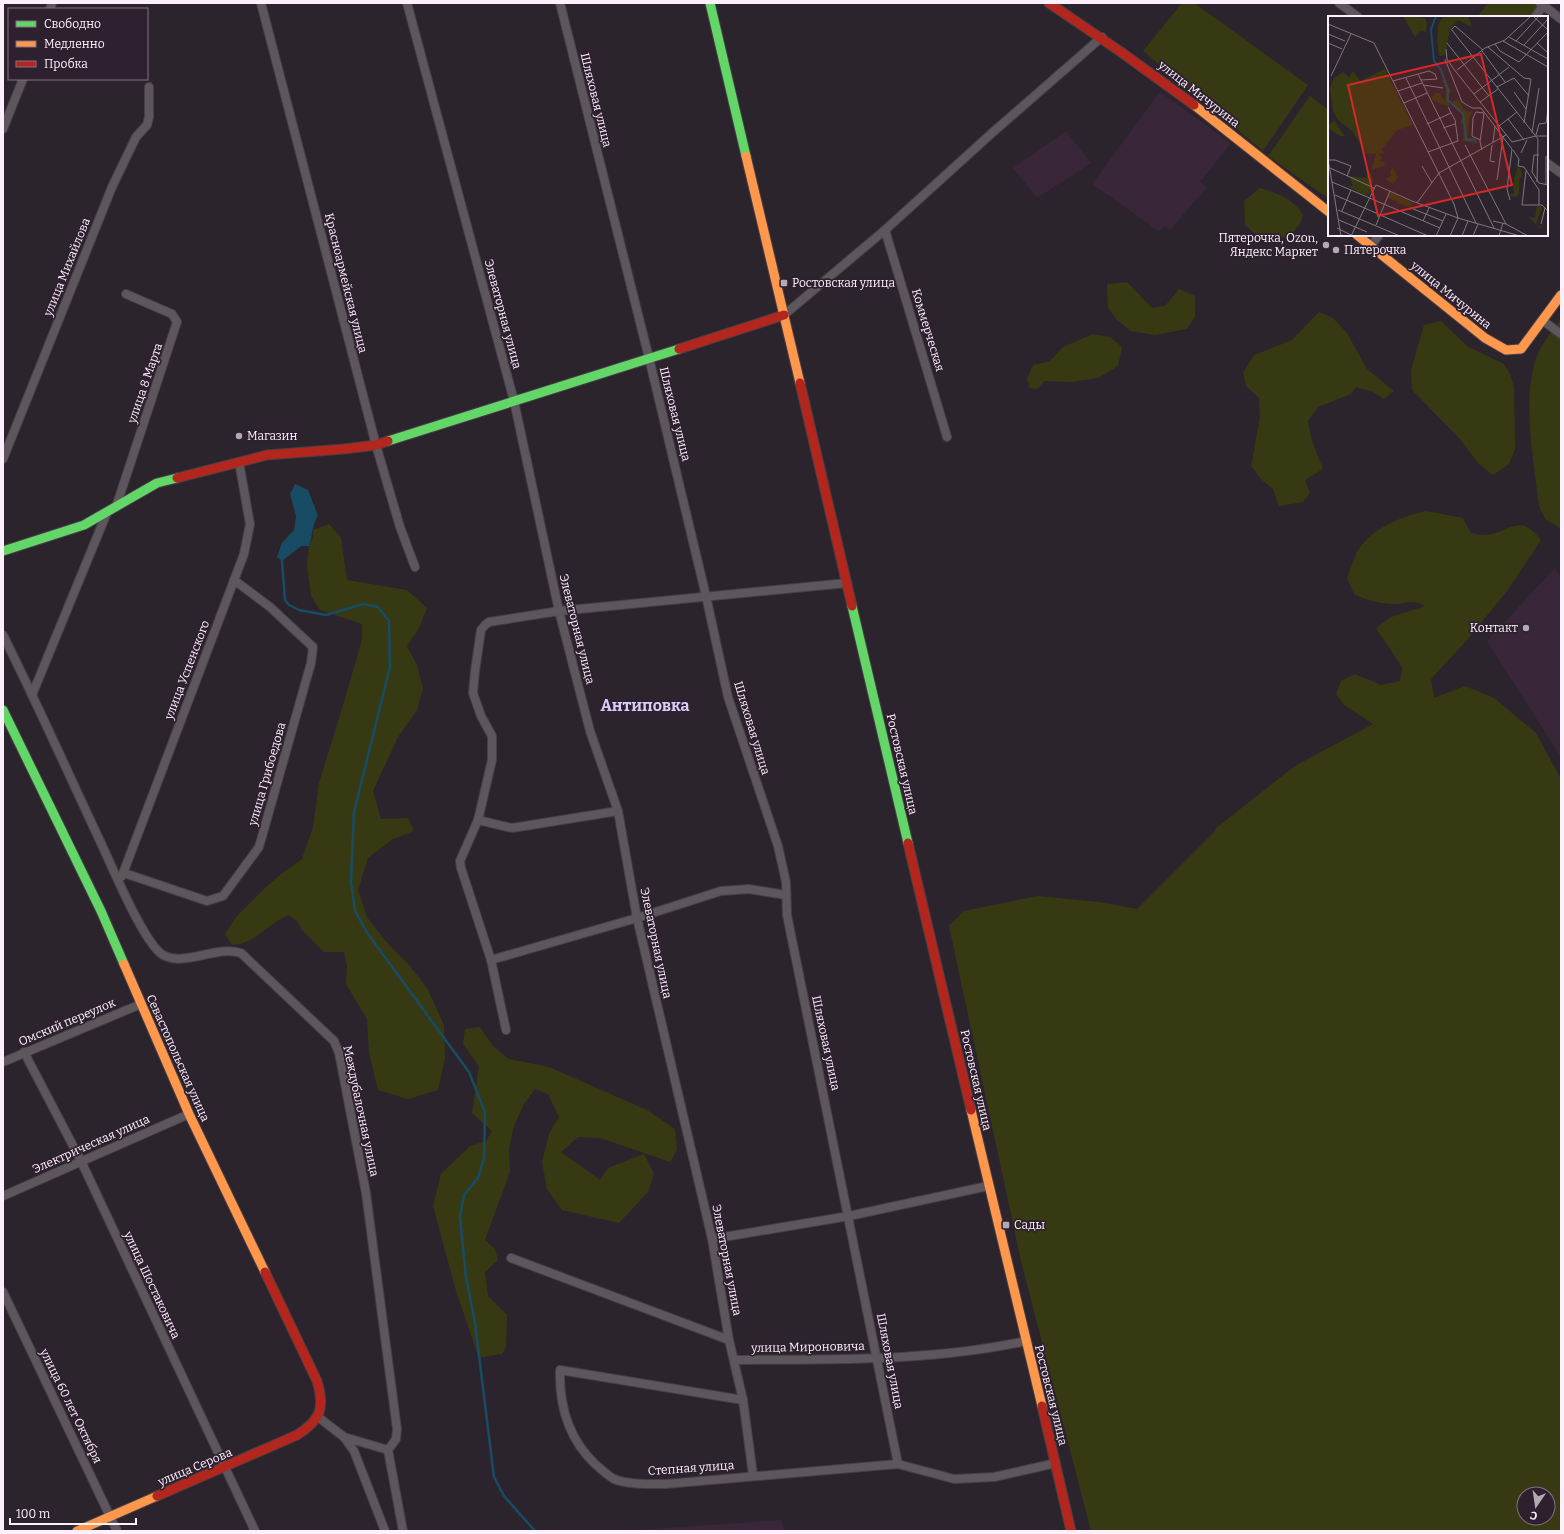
<svg xmlns="http://www.w3.org/2000/svg" width="1564" height="1534" font-family="Bitter,serif">
<rect width="100%" height="100%" fill="#2c242c"/>
<g fill="#392739">
<path d="M1160 92 1231 143 1200 182 1207 187 1170 230 1165 226 1159 231 1092 184Z"/>
<path d="M1066 131 1091 163 1037 198 1013 168Z"/>
<path d="M1555 568 1561 578V757L1487 641Z"/>
<path d="M781 1520 784 1531H623Z"/>
</g>
<g fill="#373912" fill-rule="evenodd">
<path d="M1182 3H1194L1308 85 1263 151 1143 51Z"/>
<path d="M1488 3H1534L1538 6 1529 17H1477Z"/>
<path d="M1310 96 1329 110V199L1268 156Z"/>
<path d="M1260 188C1279 194 1293 198 1303 215 1298 236 1277 244 1258 235 1253 233 1249 228 1245 225L1244 201Z"/>
<path d="M1127 282 1152 308 1165 306 1179 289 1195 296V317L1187 329 1155 335 1131 331 1116 319 1108 307 1107 284Z"/>
<path d="M1319 312 1333 318 1347 333 1367 369 1394 391 1384 399 1373 392 1356 387 1351 394 1318 407 1308 421 1312 441 1323 469 1305 480 1310 493 1303 502 1279 506 1273 489 1262 480 1251 466 1260 417 1259 398 1246 386 1243 373 1254 355 1292 340Z"/>
<path d="M1561 318V528H1560L1545 519 1539 506C1534 462 1520 393 1539 351 1544 340 1554 329 1561 318Z"/>
<path d="M1441 321 1467 346 1504 364 1510 374 1514 387 1515 449 1509 464 1493 475 1479 464 1460 439 1412 390 1411 370 1424 325Z"/>
<path d="M1093 334 1110 337 1122 347 1118 366 1098 378 1071 382 1045 381 1037 389 1030 388 1027 379 1033 365 1050 361 1063 347Z"/>
<path d="M1426 511 1463 518 1471 533C1474 534 1479 535 1483 535 1509 535 1517 510 1541 540L1507 591 1467 640 1431 679 1434 698 1465 686 1494 698 1536 733 1561 779V1531H1091L1021 1261 949 926 964 911 1037 896 1099 902 1137 909 1215 831 1216 828 1295 766 1373 724 1344 705 1336 694 1341 681 1355 674 1381 685 1400 681 1402 667 1376 628 1391 617 1425 606C1408 598 1407 605 1391 604 1377 603 1366 600 1354 594L1347 578C1350 570 1353 562 1356 554 1369 529 1400 517 1426 511ZM1524 1494H1548V1518H1524Z"/>
<path d="M329 524 341 538 347 580 407 590 427 608 419 628 407 646 417 665 423 689 417 710 398 737 373 791 381 819 408 818 414 831 393 839 368 858 358 890 367 917 388 944 410 966 427 988 444 1025 445 1058 438 1090 408 1099 378 1090 369 1053 367 1019 346 984 347 967 344 952H324L302 930 297 921 288 915C269 923 255 944 232 945L225 934 236 917 265 888 281 874 302 859 313 827 319 783 341 712 362 640V624L320 610 311 596 307 565 309 546 313 537V530Z"/>
<path d="M480 1027 493 1046 509 1059 549 1067 647 1110 675 1129 677 1150 670 1162 600 1138 578 1137 561 1152 600 1180 608 1168 644 1154 654 1174 648 1192 619 1223 562 1210 547 1189 542 1162 549 1134 559 1117 548 1094 535 1089 524 1104 514 1126 509 1148 510 1172 485 1240 495 1249 498 1260 485 1272 488 1296 507 1315 506 1347 502 1354 479 1358 456 1291 433 1206 441 1174 470 1146 486 1141 492 1131 472 1113 479 1066 463 1044 465 1029Z"/>
</g>
<path fill="#174c64" d="M295 484 308 490 318 516C311 526 313 536 309 546H301L282 561 277 557 282 543 294 530 296 516 290 494Z"/>
<g fill="none" stroke-linecap="round" stroke-linejoin="round">
<path stroke="#174c64" stroke-width="2.5" d="M282 561 285 600 289 605 299 610 326 615 363 604 378 607 389 621 390 667 354 812 351 881 355 911 368 934 469 1072 485 1112 484 1158 478 1178 464 1195 460 1217 466 1277 475 1323 494 1477 504 1496 535 1531"/>
<g stroke="#463f46" stroke-width="10">
<g id="street">
<path d="M261 3 376 445 400 527 415 567"/>
<path d="M407 3 514 401 559 611 590 731 618 811 637 918 712 1239 729 1340 743 1400 753 1475"/>
<path d="M560 3 649 358 706 596 728 697 778 846 786 882 787 915 898 1464"/>
<path d="M1339 3 1358 17"/>
<path d="M1540 3 1561 19"/>
<path d="M50 9 52 3"/>
<path d="M1535 17 1545 3"/>
<path d="M3 129 23 79"/>
<path d="M1547 163 1561 173"/>
<path d="M885 230 947 437"/>
<path d="M1371 246 1379 235"/>
<path d="M784 315 885 230 992 133 1102 37"/>
<path d="M1542 320 1561 334"/>
<path d="M3 459 112 187 136 137 147 125 149 117V87"/>
<path d="M116 507 177 322 172 314 126 294"/>
<path d="M3 635C37 703 68 773 100 841 111 864 144 944 163 955 185 967 216 945 241 953L334 1041 339 1053 366 1193 397 1429 396 1439 388 1450"/>
<path d="M32 695 106 515"/>
<path d="M478 820 512 828 618 811"/>
<path d="M124 873 207 901 223 896 259 847 311 663 313 647 270 607 234 580"/>
<path d="M122 876 244 554 250 524 239 462"/>
<path d="M491 960 637 918 721 891 749 889 786 895"/>
<path d="M506 1030 491 960 461 868 460 861 478 820 492 760V736L481 716 473 693 475 671 481 630 485 625 489 622 559 611 847 583"/>
<path d="M24 1052 81 1161 255 1531"/>
<path d="M3 1062 141 1004"/>
<path d="M3 1196 189 1114"/>
<path d="M712 1239 849 1216 988 1186"/>
<path d="M511 1258 729 1340"/>
<path d="M3 1292 117 1531"/>
<path d="M734 1360C831 1359 930 1362 1026 1341"/>
<path d="M743 1400 560 1370C559 1406 568 1438 595 1464 601 1469 607 1475 614 1479 629 1485 650 1484 666 1484L898 1464 954 1479 994 1477 1056 1463"/>
<path d="M318 1417 344 1437 354 1451 385 1531"/>
<path d="M344 1437 388 1450"/>
<path d="M388 1450 403 1531"/>
</g>
</g>
<g stroke="#463f46" stroke-width="11">
<g id="fast">
<path d="M710 3 746 156"/>
<path d="M388 441 679 349"/>
<path d="M3 551 84 525 157 483 177 478"/>
<path d="M852 606 908 843"/>
<path d="M3 710 101 911 124 964"/>
</g>
</g>
<g stroke="#463f46" stroke-width="11">
<g id="slow">
<path d="M1194 105 1329 212"/>
<path d="M746 156 800 383"/>
<path d="M1357 235 1485 338 1506 350 1521 349 1561 295"/>
<path d="M124 964 189 1114 265 1272"/>
<path d="M971 1110 1042 1406"/>
<path d="M77 1531 157 1496"/>
</g>
</g>
<g stroke="#463f46" stroke-width="11">
<g id="jam">
<path d="M1049 3 1121 52 1194 105"/>
<path d="M679 349 784 315"/>
<path d="M800 383 852 606"/>
<path d="M177 478 267 455 344 449 376 445 388 441"/>
<path d="M908 843 971 1110"/>
<path d="M1042 1406 1071 1531"/>
<path d="M157 1496 297 1435C321 1420 325 1408 317 1381L265 1272"/>
</g>
</g>
<use href="#street" stroke="#5d575d" stroke-width="8"/>
<use href="#fast" stroke="#63d668" stroke-width="9"/>
<use href="#slow" stroke="#ff974d" stroke-width="9"/>
<use href="#jam" stroke="#b3261e" stroke-width="9"/>
</g>
<g fill="#b3a9b3" stroke="#2f202f" stroke-width="1.5">
<circle cx="1326" cy="245" r="4"/>
<circle cx="1336" cy="250" r="4"/>
<rect x="780" y="279" width="8" height="8" rx="2"/>
<circle cx="239" cy="436" r="4"/>
<circle cx="1526" cy="628" r="4"/>
<rect x="1002" y="1221" width="8" height="8" rx="2"/>
</g>
<g text-anchor="middle" dominant-baseline="central" stroke-width="3.5" stroke-linejoin="round" paint-order="stroke">
<g font-size="12" fill="#fbf0fb" stroke="#2f202f">
<text transform="translate(1199 94) rotate(38)">улица Мичурина</text>
<text transform="translate(596 100) rotate(76)">Шляховая улица</text>
<text transform="translate(67 267) rotate(-68)">улица Михайлова</text>
<text transform="translate(346 283) rotate(76)">Красноармейская улица</text>
<text transform="translate(1451 295) rotate(39)">улица Мичурина</text>
<text transform="translate(503 314) rotate(75)">Элеваторная улица</text>
<text transform="translate(928 330) rotate(73)">Коммерческая</text>
<text transform="translate(145 383) rotate(-71)">улица 8 Марта</text>
<text transform="translate(675 414) rotate(76)">Шляховая улица</text>
<text transform="translate(577 629) rotate(76)">Элеваторная улица</text>
<text transform="translate(187 670) rotate(-69)">улица Успенского</text>
<text transform="translate(752 728) rotate(73)">Шляховая улица</text>
<text transform="translate(902 764) rotate(77)">Ростовская улица</text>
<text transform="translate(267 774) rotate(-74)">улица Грибоедова</text>
<text transform="translate(656 943) rotate(78)">Элеваторная улица</text>
<text transform="translate(67 1022) rotate(-23)">Омский переулок</text>
<text transform="translate(826 1043) rotate(78)">Шляховая улица</text>
<text transform="translate(178 1058) rotate(66)">Севастопольская улица</text>
<text transform="translate(976 1080) rotate(77)">Ростовская улица</text>
<text transform="translate(361 1111) rotate(78)">Междубалочная улица</text>
<text transform="translate(91 1144) rotate(-24)">Электрическая улица</text>
<text transform="translate(727 1260) rotate(79)">Элеваторная улица</text>
<text transform="translate(152 1285) rotate(65)">улица Шостаковича</text>
<text transform="translate(808 1347) rotate(-1)">улица Мироновича</text>
<text transform="translate(890 1361) rotate(79)">Шляховая улица</text>
<text transform="translate(1051 1395) rotate(76)">Ростовская улица</text>
<text transform="translate(71 1406) rotate(64)">улица 60 лет Октября</text>
<text transform="translate(195 1467) rotate(-23)">улица Серова</text>
<text transform="translate(691 1468) rotate(-4)">Степная улица</text>
</g>
<g font-size="12" fill="#fbf0fb" stroke="#2f202f" text-anchor="start">
<text x="1318" y="238" text-anchor="end">Пятерочка, Ozon,<tspan x="1318" dy="14">Яндекс Маркет</tspan></text>
<text x="1344" y="250">Пятерочка</text>
<text x="792" y="283">Ростовская улица</text>
<text x="247" y="436">Магазин</text>
<text x="1518" y="628" text-anchor="end">Контакт</text>
<text x="1014" y="1225">Сады</text>
</g>
<g font-size="16" font-weight="bold" fill="#d8cef9" stroke="#2f202f">
<text x="645" y="705">Антиповка</text>
</g>
</g>
<g transform="translate(1328 16)">
<rect width="220" height="220" fill="#2c242c"/>
<path d="M75 0 97 2 99 7 98 16 92 15 87 21ZM115 0H140L144 11 130 4 122 13 117 39 111 40 109 23 110 9ZM57 53 85 109 69 114 53 134 56 137 51 138 54 142 51 145 57 146 56 150 43 154 48 138 38 137 24 115 10 104 5 95 2 72 6 62 15 56 21 62 25 55 32 65ZM116 62 123 75 119 82 122 91 103 84 107 77H112L117 86 118 73 114 64ZM130 83 136 94 141 96 146 94 141 102 140 121 145 124V131L143 126 135 125 136 109 132 106 136 100 125 87V85ZM7 105 11 112 17 120H12L1 113V108ZM65 151 70 161 65 168 57 163 63 160 62 155ZM189 152H192L194 160 191 163V177L188 181 181 180 186 177 185 170ZM39 155 42 156 45 164 42 178 36 179 19 170H25L21 160 38 162ZM62 176 85 187 83 192 70 187 72 182 70 186 60 182ZM209 190 214 191 208 208 211 211 216 209 212 213 201 201 207 202Z" fill="#373912"/>
<path fill="none" stroke="#174c64" stroke-width="2" d="M108 0 103 14 106 45 113 54 120 74V84L135 98 138 124 146 123 148 127"/>
<path fill="none" stroke="#7f767f" stroke-width="1" d="M205 0 220 14M0 8 46 27 126 188 130 202 192 220M123 13 210 123 209 166M123 14 127 10 155 34M0 18 17 25M181 21 220 43M175 25 220 51M188 25 211 0M0 27 14 33M119 27 161 80M209 27 220 37M167 28 172 35 191 46 220 16M196 29 220 3M160 31 196 62 203 63 196 107M118 33 119 43 125 52 184 126 208 120H220M154 35 177 66M117 43 134 86 144 92H153L184 133 179 173 182 184M129 54 157 32 177 24 203 0M90 58 166 212M3 60 23 18M78 62 148 207M65 65 101 55 107 58 109 63 93 64M95 69 115 72M169 71 186 62 201 80M70 75 94 67M186 76 198 93M146 78 181 51M152 86 170 73M76 87 99 77M180 103 196 124M99 108 123 97M171 110 189 96M115 112 127 108M204 117 211 72M208 119 211 108 218 107 220 93M152 124 144 120 145 102 148 96 156 97M165 126 167 110M137 129 178 208M164 129 162 145 167 146M154 134 152 126 156 97M185 134 191 143 190 150 196 151 211 174V189M100 136 130 125 127 104 120 91M193 137 199 124M211 139H206L204 156 211 167 220 169M0 143 13 220M0 144H7L23 150 19 160M94 150 104 167M2 152 46 172M198 155 194 189H214L220 195M169 164 175 122M4 166 112 212M218 169V140M7 179 100 220M89 187 111 157 178 119M83 192 115 205M10 194 72 220M14 195 23 174M11 204 39 216M95 205 101 192M165 205 178 208 200 220M213 208 217 192M48 209 62 175M9 212 25 220M23 220 48 169 84 185 130 202M108 220 118 198M122 220 130 202M134 220 140 205M145 220 150 208M171 220 175 207"/>
<path fill="#d62828" fill-opacity="0.15" stroke="#d62828" stroke-width="2" d="M153 38 184 169 50 200 20 69Z"/>
<rect width="220" height="220" fill="none" stroke="#fbf0fb" stroke-width="2"/>
</g>
<rect width="1564" height="1534" fill="none" stroke="#fbf0fb" stroke-width="8"/>
<rect x="8" y="8" width="140" height="72" fill="#2f202f" stroke="#817381"/>
<rect x="16" y="21" width="20" height="6" fill="#63d668" stroke="#817381"/>
<text x="44" y="28" font-size="12" fill="#fbf0fb">Свободно</text>
<rect x="16" y="41" width="20" height="6" fill="#ff974d" stroke="#817381"/>
<text x="44" y="48" font-size="12" fill="#fbf0fb">Медленно</text>
<rect x="16" y="61" width="20" height="6" fill="#b3261e" stroke="#817381"/>
<text x="44" y="68" font-size="12" fill="#fbf0fb">Пробка</text>
<g transform="translate(1536 1506) rotate(193)"><circle r="19" fill="#2f202f" stroke="#817381"/>
<path d="M0-3L7 15L0 10L-7 15Z" fill="#b3a9b3"/>
<text y="-6" font-size="11" font-weight="bold" text-anchor="middle" fill="#fbf0fb">С</text>
</g>
<path d="M10 1518v6h126v-6" fill="none" stroke="#fbf0fb" stroke-width="2"/>
<text x="16" y="1518" font-size="12" fill="#fbf0fb" stroke="#2f202f" stroke-width="3" paint-order="stroke">100 m</text>
</svg>
